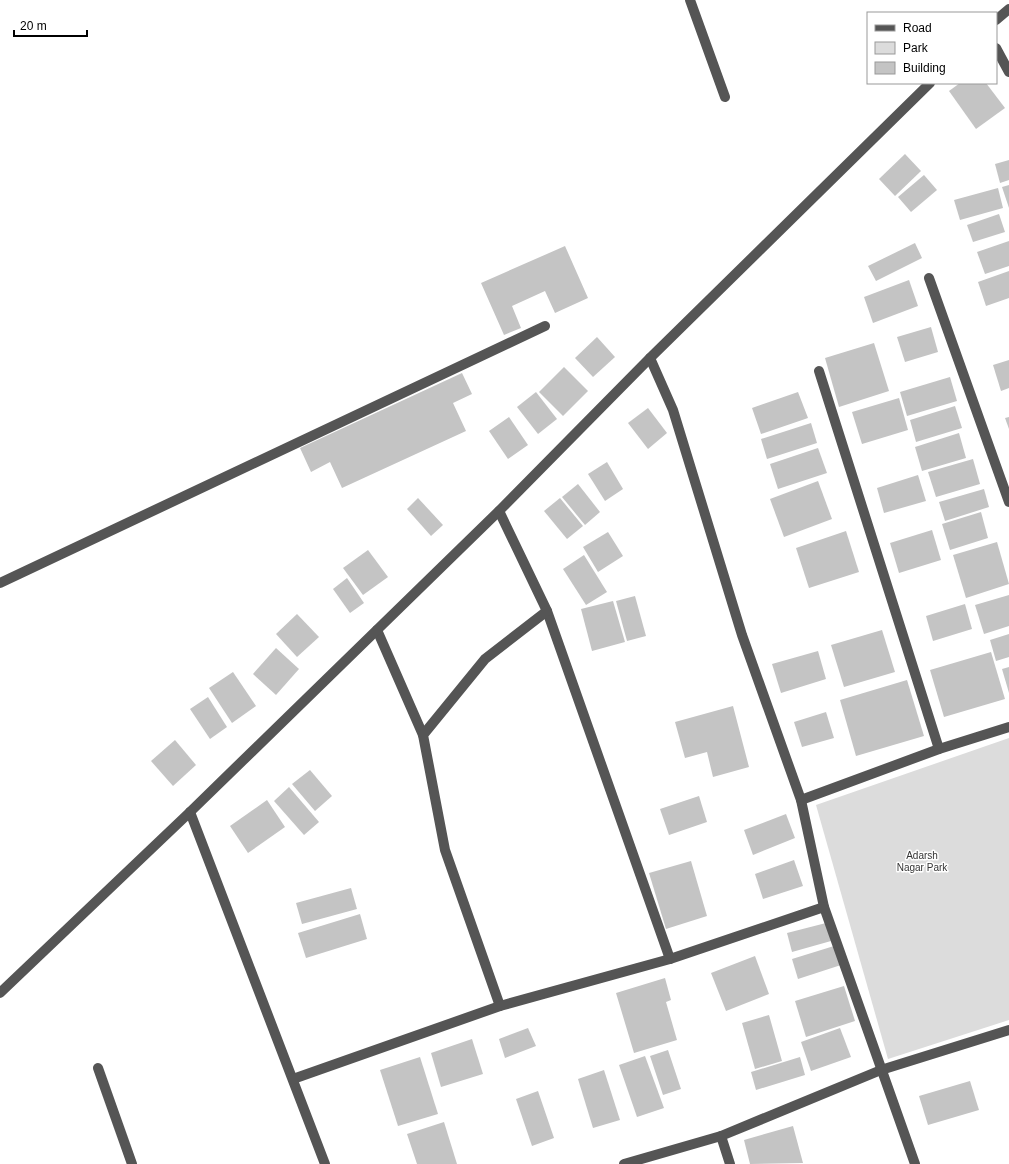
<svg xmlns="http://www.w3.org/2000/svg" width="1009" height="1164" font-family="Helvetica,sans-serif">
<rect width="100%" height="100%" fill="#fff"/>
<path fill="#dcdcdc" d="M1009 738V1020L888 1059 816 805Z"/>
<g fill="#c4c4c4">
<path d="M960 83H986L1005 108 976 129 949 91Z"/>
<path d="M905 154 921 171 895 196 879 179Z"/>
<path d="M1009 160V180L1000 183 995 164Z"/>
<path d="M924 175 937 190 911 212 898 197Z"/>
<path d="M1009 185V208L1002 187Z"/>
<path d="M998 188 1003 208 960 220 954 200Z"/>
<path d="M999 214 1005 232 973 242 967 225Z"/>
<path d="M1009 241V266L985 274 977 252Z"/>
<path d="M915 243 922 258 876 281 868 266Z"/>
<path d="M565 246 588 298 555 313 545 291 512 306 521 328 504 335 481 283Z"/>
<path d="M1009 271V298L986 306 978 282Z"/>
<path d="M909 280 918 306 873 323 864 297Z"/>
<path d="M931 327 938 352 905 362 897 337Z"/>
<path d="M597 337 615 357 593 377 575 358Z"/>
<path d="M874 343 889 391 839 407 825 358Z"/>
<path d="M1009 360V388L1001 391 993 365Z"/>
<path d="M564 367 588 391 563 416 539 392Z"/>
<path d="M462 373 472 394 453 403 466 431 342 488 330 462 311 472 300 448Z"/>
<path d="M950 377 957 401 907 416 900 392Z"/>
<path d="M536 392 557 419 538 434 517 407Z"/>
<path d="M798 392 808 418 761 434 752 408Z"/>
<path d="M899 398 908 430 862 444 852 412Z"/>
<path d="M955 406 962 428 916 442 910 420Z"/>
<path d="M648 408 667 433 648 449 628 423Z"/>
<path d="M509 417 528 445 508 459 489 431Z"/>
<path d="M1009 417V429L1005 418Z"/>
<path d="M811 423 817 443 767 459 761 439Z"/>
<path d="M959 433 966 458 922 471 915 447Z"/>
<path d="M818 448 827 473 778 489 770 464Z"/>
<path d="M973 459 980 484 936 497 928 472Z"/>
<path d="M607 462 623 489 605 501 588 474Z"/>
<path d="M918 475 926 501 884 513 877 488Z"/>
<path d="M818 481 832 519 784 537 770 499Z"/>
<path d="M578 484 600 512 585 525 562 497Z"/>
<path d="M984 489 989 507 945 521 939 502Z"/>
<path d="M418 498 443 525 431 536 407 509Z"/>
<path d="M560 498 583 526 567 539 544 511Z"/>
<path d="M981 512 988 538 950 550 942 524Z"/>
<path d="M932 530 941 560 899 573 890 543Z"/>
<path d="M846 531 859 572 809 588 796 548Z"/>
<path d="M608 532 623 556 598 572 583 547Z"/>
<path d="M997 542 1009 584 966 598 953 555Z"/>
<path d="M368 550 388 577 363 595 343 568Z"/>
<path d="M584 555 607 592 586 605 563 569Z"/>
<path d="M347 578 364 603 350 613 333 589Z"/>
<path d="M1009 595V626L984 634 975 605Z"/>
<path d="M635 596 646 636 627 641 616 601Z"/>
<path d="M613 601 625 642 592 651 581 609Z"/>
<path d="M965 604 972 629 933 641 926 616Z"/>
<path d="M297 614 319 637 297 657 276 634Z"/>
<path d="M882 630 895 672 844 687 831 645Z"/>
<path d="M1009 634V657L996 661 990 640Z"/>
<path d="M276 648 299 669 276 695 253 674Z"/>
<path d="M818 651 826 679 781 693 772 664Z"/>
<path d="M991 652 1005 699 944 717 930 670Z"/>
<path d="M1009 667V693L1002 669Z"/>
<path d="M233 672 256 706 232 723 209 688Z"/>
<path d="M907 680 924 736 856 756 840 700Z"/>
<path d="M208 697 227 727 210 739 190 709Z"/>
<path d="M733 706 749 767 713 777 707 752 685 758 675 722Z"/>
<path d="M826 712 834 738 802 747 794 722Z"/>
<path d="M175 740 196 765 173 786 151 761Z"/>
<path d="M310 770 332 796 315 811 292 784Z"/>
<path d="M289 787 319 822 304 835 274 801Z"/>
<path d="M699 796 707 822 669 835 660 809Z"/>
<path d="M267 800 285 827 248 853 230 826Z"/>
<path d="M786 814 795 838 753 855 744 830Z"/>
<path d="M794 860 803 886 763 899 755 874Z"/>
<path d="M691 861 707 916 666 929 649 873Z"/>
<path d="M351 888 357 909 302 924 296 903Z"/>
<path d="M360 914 367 939 306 958 298 933Z"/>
<path d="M826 923 831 941 792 952 787 933Z"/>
<path d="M834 946 841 965 798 979 792 959Z"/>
<path d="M755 956 769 994 726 1011 711 973Z"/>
<path d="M665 978 671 1000 666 1002 677 1040 634 1053 616 993Z"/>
<path d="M844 986 855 1021 806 1037 795 1001Z"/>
<path d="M769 1015 782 1061 755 1069 742 1023Z"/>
<path d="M528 1028 536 1046 505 1058 499 1039Z"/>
<path d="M840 1028 851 1057 811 1071 801 1042Z"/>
<path d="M472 1039 483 1074 441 1087 431 1053Z"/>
<path d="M668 1050 681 1089 663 1095 650 1056Z"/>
<path d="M645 1056 664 1108 637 1117 619 1065Z"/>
<path d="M420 1057 438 1114 398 1126 380 1070Z"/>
<path d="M800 1057 805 1075 756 1090 751 1072Z"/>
<path d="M604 1070 620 1120 593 1128 578 1079Z"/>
<path d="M970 1081 979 1110 928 1125 919 1096Z"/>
<path d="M538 1091 554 1138 532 1146 516 1099Z"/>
<path d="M444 1122 457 1164H417L407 1134Z"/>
<path d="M793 1126 803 1163 750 1164 744 1140Z"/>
</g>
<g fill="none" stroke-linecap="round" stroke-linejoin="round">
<g stroke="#555" stroke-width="10">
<path d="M690 0 725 97"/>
<path d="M996 20 1009 9"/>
<path d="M996 48 1009 72"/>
<path d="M929 278 1009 502"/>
<path d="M650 358 673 410 742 635 801 800 824 907 915 1164"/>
<path d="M819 371 939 749"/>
<path d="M499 511 547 611 670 959"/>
<path d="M0 583 545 326"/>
<path d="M377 630 423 735"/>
<path d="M801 800 939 749 1009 727"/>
<path d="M190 812 325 1164"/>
<path d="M0 993 190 812 499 511 650 358 930 83"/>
<path d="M500 1006 445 850 423 735 485 659 547 611"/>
<path d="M98 1068 132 1164"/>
<path d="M293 1079 500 1006 670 959 824 907"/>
<path d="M721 1136 730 1164"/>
<path d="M624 1164 721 1136 881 1070 1009 1030"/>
</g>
</g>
<g text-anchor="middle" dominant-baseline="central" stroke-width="3" stroke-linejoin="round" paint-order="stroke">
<g font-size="10" fill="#333" stroke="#fff">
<text x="922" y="855">Adarsh<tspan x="922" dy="12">Nagar Park</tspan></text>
</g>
</g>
<rect x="867" y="12" width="130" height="72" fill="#ffffff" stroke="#999999"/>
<rect x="875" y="25" width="20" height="6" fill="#555555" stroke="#999999"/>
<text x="903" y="32" font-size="12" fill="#000000">Road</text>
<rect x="875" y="42" width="20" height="12" fill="#dcdcdc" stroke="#999999"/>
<text x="903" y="52" font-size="12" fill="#000000">Park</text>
<rect x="875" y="62" width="20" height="12" fill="#c4c4c4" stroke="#999999"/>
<text x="903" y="72" font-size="12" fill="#000000">Building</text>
<path d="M14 30v6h73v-6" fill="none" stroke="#000000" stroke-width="2"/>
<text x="20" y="30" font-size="12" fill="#000000" stroke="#ffffff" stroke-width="3" paint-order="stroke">20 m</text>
</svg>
